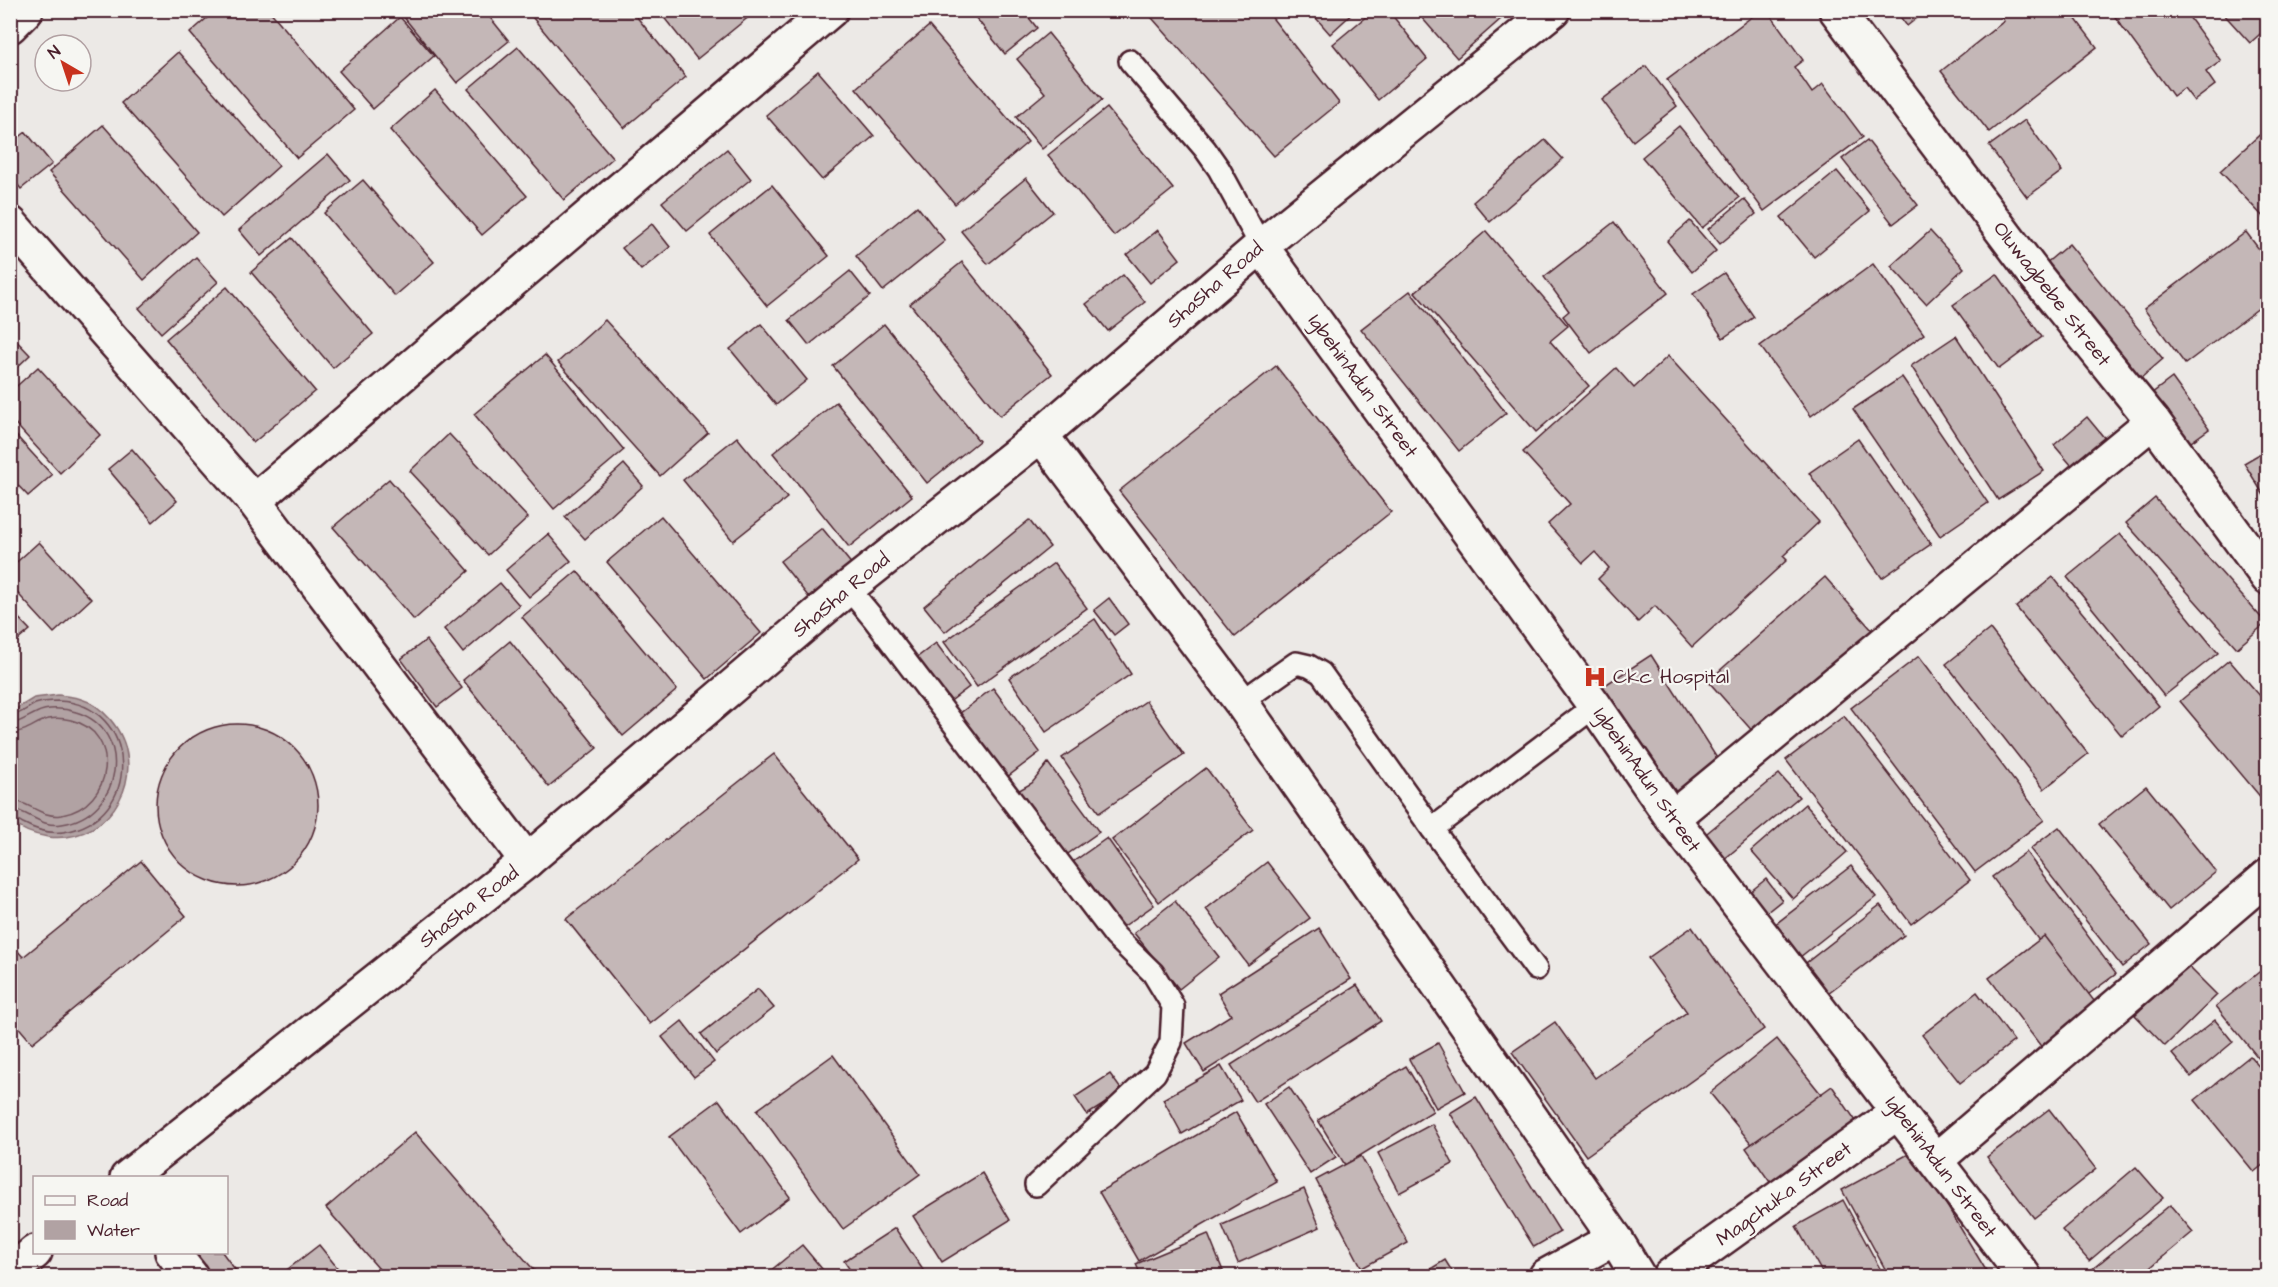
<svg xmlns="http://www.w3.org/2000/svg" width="2278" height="1287" font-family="'Architects Daughter',sans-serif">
<rect width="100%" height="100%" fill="#ece9e6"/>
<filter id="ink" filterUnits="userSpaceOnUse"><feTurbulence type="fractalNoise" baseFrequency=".0167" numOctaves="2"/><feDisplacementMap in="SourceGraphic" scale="12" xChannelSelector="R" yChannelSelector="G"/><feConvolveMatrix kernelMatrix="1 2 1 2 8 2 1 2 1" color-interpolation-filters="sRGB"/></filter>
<g filter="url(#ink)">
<path fill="#b1a2a3" stroke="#886e73" stroke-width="1.5" d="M58 695C65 696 73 696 81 699 92 702 103 711 110 719 153 769 113 845 48 837 34 835 21 830 10 821L11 712 34 698Z"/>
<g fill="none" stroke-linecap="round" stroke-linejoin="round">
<g stroke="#73535b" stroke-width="1.5">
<path d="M10 716C20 715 27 708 35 704 41 702 52 701 58 701 139 703 145 820 63 832 49 834 34 829 23 823 18 820 16 818 10 817"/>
<path d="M10 724C20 723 27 717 36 713 47 707 64 708 76 712 135 730 123 815 62 824 40 828 28 810 10 809"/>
<path d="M10 733C35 732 39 712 71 720 122 732 114 806 62 815 42 819 29 801 10 800"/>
</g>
</g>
<g fill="#c4b7b7" stroke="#4a1f2b" stroke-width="1.5">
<path d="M216 10H269L354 110 297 158 190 33Z"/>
<path d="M398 10H484L509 41 457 83Z"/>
<path d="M530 10H631L686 77 624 128 528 12Z"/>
<path d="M658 10H755L756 11 697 59Z"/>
<path d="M985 10H1023L1037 28 1005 54 976 18Z"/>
<path d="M1145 10H1266L1339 103 1274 156Z"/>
<path d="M1309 10H1356L1330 34Z"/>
<path d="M1374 10H1388L1427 59 1378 100 1333 44Z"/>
<path d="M1415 10H1511L1457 58Z"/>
<path d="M1761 10H1767L1803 60 1794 67 1812 93 1823 84 1863 137 1764 211 1667 80Z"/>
<path d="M1895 10H1927L1907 26Z"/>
<path d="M1996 10H2069L2097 47 1989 132 1941 71 2004 21Z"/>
<path d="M2110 10H2184L2221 61 2206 72 2215 85 2194 101 2184 88 2173 96Z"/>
<path d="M2220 10H2268V27L2250 43Z"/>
<path d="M400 17 434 56 373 109 339 71Z"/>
<path d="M929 26 1028 142 955 204 856 88Z"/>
<path d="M1048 33 1102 100 1042 149 1016 117 1045 93 1017 59Z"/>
<path d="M518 47 613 158 564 200 468 89Z"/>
<path d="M178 52 279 166 222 217 121 103Z"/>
<path d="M1646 66 1677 106 1633 141 1602 100Z"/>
<path d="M818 71 874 136 822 180 766 115Z"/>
<path d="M435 90 527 196 482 235 390 130Z"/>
<path d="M1107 108 1173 189 1114 236 1048 155Z"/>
<path d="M2025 120 2062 171 2027 197 1989 146Z"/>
<path d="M103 125 197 232 144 280 49 172Z"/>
<path d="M1679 126 1739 198 1702 228 1642 157Z"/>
<path d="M2266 129 2268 130V222L2220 171Z"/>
<path d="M26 132 52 164 21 189 10 175V144Z"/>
<path d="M1545 140 1563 159 1490 222 1473 202Z"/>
<path d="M1867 140 1918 205 1893 224 1842 159Z"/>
<path d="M727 149 751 179 687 231 662 202Z"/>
<path d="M328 154 350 180 261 256 239 230Z"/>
<path d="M1837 171 1870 211 1814 257 1781 217Z"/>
<path d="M1026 178 1053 212 988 264 961 231Z"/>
<path d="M363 180 434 262 395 296 324 213Z"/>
<path d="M772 185 829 256 767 306 710 235Z"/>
<path d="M1744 199 1756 214 1720 244 1708 229Z"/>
<path d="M917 206 945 241 883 291 856 256Z"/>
<path d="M1690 221 1716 251 1692 272 1667 241Z"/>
<path d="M1614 222 1668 293 1591 353 1563 316 1569 311 1544 277Z"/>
<path d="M652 224 670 247 641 270 622 248Z"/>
<path d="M1158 230 1180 259 1150 283 1127 255Z"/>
<path d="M1486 231 1568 326 1550 341 1589 386 1536 432 1415 292Z"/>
<path d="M1930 231 1964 268 1926 304 1891 266Z"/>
<path d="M2246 232 2268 261V301L2185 364 2144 309Z"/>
<path d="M292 238 373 334 333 368 251 272Z"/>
<path d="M2069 244 2163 359 2134 384 2039 269Z"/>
<path d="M196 257 218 282 161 333 139 308Z"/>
<path d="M962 262 1052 374 1000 416 910 304Z"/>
<path d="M1873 264 1924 334 1811 416 1760 346Z"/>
<path d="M850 271 870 296 809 345 789 320Z"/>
<path d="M1724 273 1754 317 1723 338 1693 294Z"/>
<path d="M1997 274 2042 337 1999 369 1953 305Z"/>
<path d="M1123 275 1145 302 1108 331 1086 304Z"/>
<path d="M227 287 315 391 253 443 166 339Z"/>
<path d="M1410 291 1506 413 1459 451 1361 329Z"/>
<path d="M605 320 708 433 660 476 558 362Z"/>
<path d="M761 324 807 380 776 405 730 349Z"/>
<path d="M884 324 979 441 927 483 833 366Z"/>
<path d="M10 334 30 355 10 374Z"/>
<path d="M1956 336 2044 471 1998 500 1911 366Z"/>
<path d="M545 355 624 450 554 509 474 414Z"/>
<path d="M1668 356 1819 522 1783 556 1787 560 1692 647 1655 606 1638 622 1598 579 1609 568 1595 552 1583 563 1548 524 1570 504 1523 452 1616 368 1634 388Z"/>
<path d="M1276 366 1391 512 1235 637 1119 491Z"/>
<path d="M38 367 100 435 60 473 10 418V392Z"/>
<path d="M1902 377 1988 503 1940 536 1853 409Z"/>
<path d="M2172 378 2209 429 2184 447 2147 397Z"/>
<path d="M836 402 912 496 849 547 773 453Z"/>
<path d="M2087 417 2111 446 2078 473 2054 445Z"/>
<path d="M10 429 52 475 28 496 10 477Z"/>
<path d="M449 434 528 518 488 555 410 471Z"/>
<path d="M737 437 787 498 733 541 683 480Z"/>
<path d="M1858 439 1931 544 1882 578 1809 473Z"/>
<path d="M132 449 177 501 153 522 108 469Z"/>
<path d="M2268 449V502L2244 463Z"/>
<path d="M624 464 643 486 585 539 565 517Z"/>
<path d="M389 479 469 571 414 620 333 527Z"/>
<path d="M2155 498 2266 623 2237 648 2126 523Z"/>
<path d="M661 516 761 633 707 679 607 562Z"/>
<path d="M1029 520 1050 547 945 632 924 606Z"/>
<path d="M822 528 853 566 811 600 780 561Z"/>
<path d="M548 534 571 561 529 597 506 570Z"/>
<path d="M2120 534 2218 653 2164 696 2067 577Z"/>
<path d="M39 542 91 599 54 633 10 585V568Z"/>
<path d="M1054 563 1087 608 977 687 944 642Z"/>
<path d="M577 571 677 690 623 736 522 617Z"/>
<path d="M1825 577 1872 630 1755 734 1708 681Z"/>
<path d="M2053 577 2159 706 2122 736 2016 607Z"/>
<path d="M500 583 519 605 463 653 444 629Z"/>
<path d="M1109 598 1128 624 1114 635 1094 610Z"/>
<path d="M10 609 30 630 10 647Z"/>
<path d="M1095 619 1131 674 1046 732 1009 678Z"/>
<path d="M1990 629 2088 754 2044 789 1946 664Z"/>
<path d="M426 640 462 688 437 707 401 659Z"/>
<path d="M510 641 597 748 549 787 463 680Z"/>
<path d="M936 643 969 687 944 706 911 662Z"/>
<path d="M1651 655 1722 766 1670 800 1599 689Z"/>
<path d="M1919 656 2044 820 1975 872 1851 708Z"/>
<path d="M2229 660 2268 705V806L2180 701Z"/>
<path d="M993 688 1040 752 1002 781 955 717Z"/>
<path d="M1146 701 1184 755 1099 813 1062 758Z"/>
<path d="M1844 716 1970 880 1911 924 1786 760Z"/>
<circle cx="237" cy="805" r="81"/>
<path d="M774 754 858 859 650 1024 566 919Z"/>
<path d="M1048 763 1099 832 1062 858 1014 793 1032 783Z"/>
<path d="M1206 768 1253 830 1159 902 1112 840Z"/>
<path d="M1779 774 1799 797 1722 861 1702 837Z"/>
<path d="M2146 786 2216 872 2169 910 2099 824Z"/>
<path d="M1805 804 1847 852 1793 899 1751 851Z"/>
<path d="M2059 827 2151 944 2122 967 2030 849Z"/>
<path d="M1107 838 1154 905 1117 931 1070 864Z"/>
<path d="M2026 852 2116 974 2082 999 1992 877Z"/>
<path d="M141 861 186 916 32 1043 10 1017V942L23 957Z"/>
<path d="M1267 862 1310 918 1248 965 1206 909Z"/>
<path d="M1851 866 1876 897 1795 961 1769 929Z"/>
<path d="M1766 879 1782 900 1757 920 1740 900Z"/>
<path d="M1175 901 1219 957 1179 989 1134 933Z"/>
<path d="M1880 905 1904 935 1820 999 1797 970Z"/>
<path d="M1692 927 1764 1029 1586 1156 1512 1052 1555 1022 1595 1078 1687 1012 1648 958Z"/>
<path d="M1319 928 1351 979 1204 1072 1186 1043 1231 1015 1218 993Z"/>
<path d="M2044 936 2098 1006 2043 1049 1989 978Z"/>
<path d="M2187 965 2217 995 2165 1046 2135 1015Z"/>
<path d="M2268 965V1070L2216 1006Z"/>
<path d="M1357 985 1381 1021 1255 1102 1231 1065Z"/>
<path d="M758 989 774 1008 716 1054 701 1034Z"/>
<path d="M1977 992 2014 1041 1960 1083 1922 1035Z"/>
<path d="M2215 1020 2233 1042 2191 1077 2172 1054Z"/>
<path d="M682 1021 714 1062 694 1077 662 1037Z"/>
<path d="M1777 1039 1821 1094 1755 1148 1710 1093Z"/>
<path d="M1438 1043 1465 1092 1436 1108 1409 1059Z"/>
<path d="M833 1055 920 1174 843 1229 757 1110Z"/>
<path d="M2250 1056 2268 1077V1161L2254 1172 2195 1100Z"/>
<path d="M1221 1066 1241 1100 1182 1134 1163 1099Z"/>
<path d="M1406 1066 1433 1111 1345 1165 1318 1120Z"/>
<path d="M1110 1074 1123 1092 1087 1115 1075 1097Z"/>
<path d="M1832 1086 1858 1124 1772 1185 1746 1148Z"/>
<path d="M1289 1087 1336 1157 1310 1174 1264 1104Z"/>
<path d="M1476 1097 1560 1232 1534 1247 1450 1113Z"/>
<path d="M719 1100 790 1197 741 1234 669 1137Z"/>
<path d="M2049 1109 2096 1169 2034 1218 1987 1157Z"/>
<path d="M1236 1112 1277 1182 1139 1261 1099 1192Z"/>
<path d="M1432 1124 1453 1164 1399 1193 1378 1153Z"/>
<path d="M415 1132 539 1276H385L326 1208Z"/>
<path d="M1914 1151 1987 1272 1979 1276H1889L1842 1190Z"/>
<path d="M1361 1156 1408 1243 1362 1268 1316 1180Z"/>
<path d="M2136 1167 2163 1198 2089 1261 2062 1230Z"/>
<path d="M982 1173 1010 1220 942 1262 913 1216Z"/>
<path d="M1304 1189 1320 1227 1238 1263 1222 1225Z"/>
<path d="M1843 1200 1884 1276H1824L1796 1226Z"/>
<path d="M2170 1205 2193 1232 2140 1276H2095L2090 1271Z"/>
<path d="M895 1228 927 1276H854L844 1261Z"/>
<path d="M1208 1234 1225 1276H1141L1136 1264Z"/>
<path d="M319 1245 344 1276H279Z"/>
<path d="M802 1245 828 1276H764Z"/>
<path d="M183 1252H222L240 1276H201Z"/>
<path d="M1445 1260 1455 1276H1426L1424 1273Z"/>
</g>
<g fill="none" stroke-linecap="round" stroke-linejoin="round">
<g stroke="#4a1f2b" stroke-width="26">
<g id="service">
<path d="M1130 61 1205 149 1219 169 1261 246"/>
<path d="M848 588 873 618 1115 936 1153 973 1173 1006 1171 1042 1155 1073 1036 1185"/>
<path d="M1241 702 1296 663 1309 666 1321 673 1432 829 1536 969"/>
<path d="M1432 829 1595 706"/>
</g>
</g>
<g stroke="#4a1f2b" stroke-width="38">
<g id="minor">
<path d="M1836 10 2036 276 2153 421 2268 578"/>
<path d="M10 223 254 501 527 861"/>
<path d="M1261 246 1595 706 1672 818 2024 1276"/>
<path d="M1041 435 1241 702 1615 1238 1638 1276"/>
<path d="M254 501 831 10"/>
<path d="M1672 818 2153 421"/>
<path d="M1936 1160 2268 876"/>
<path d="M172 1252 191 1276"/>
<path d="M1546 1276 1615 1238"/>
<path d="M1670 1276 1898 1112"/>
</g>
</g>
<g stroke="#4a1f2b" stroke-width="38">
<g id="tertiary">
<path d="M127 1178 527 861 848 588 1041 435 1261 246 1553 10"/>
<path d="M10 1273 35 1252"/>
</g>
</g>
<g stroke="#4a1f2b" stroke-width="38">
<path id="secondary" d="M10 26 26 10"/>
</g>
<use href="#service" stroke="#f6f6f2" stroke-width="21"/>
<use href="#minor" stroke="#f6f6f2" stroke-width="33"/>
<use href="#tertiary" stroke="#f6f6f2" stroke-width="33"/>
<use href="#secondary" stroke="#f6f6f2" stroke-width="33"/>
</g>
</g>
<defs>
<g id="hospital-bare" transform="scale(1.8)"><path d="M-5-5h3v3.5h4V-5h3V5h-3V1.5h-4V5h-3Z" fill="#c8321e" stroke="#f6f6f2" stroke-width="2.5" paint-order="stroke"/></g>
</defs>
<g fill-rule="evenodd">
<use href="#hospital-bare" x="1595" y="677"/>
</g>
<g text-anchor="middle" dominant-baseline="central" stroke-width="4.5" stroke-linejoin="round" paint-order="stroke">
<g font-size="20" fill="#4a1f2b" stroke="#f6f6f2">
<text transform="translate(1215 285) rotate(-41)">ShaSha Road</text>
<text transform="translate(2052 294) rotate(52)">Oluwagbebe Street</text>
<text transform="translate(1363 386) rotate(54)">IgbehinAdun Street</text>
<text transform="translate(841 595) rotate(-40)">ShaSha Road</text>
<text transform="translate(1647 780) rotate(55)">IgbehinAdun Street</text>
<text transform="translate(469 907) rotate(-38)">ShaSha Road</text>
<text transform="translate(1941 1167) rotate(53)">IgbehinAdun Street</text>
<text transform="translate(1784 1194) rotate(-36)">Magchuka Street</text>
</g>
<g font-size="20" fill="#4a1f2b" stroke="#f6f6f2" text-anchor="start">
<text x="1613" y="677">Ckc Hospital</text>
</g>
</g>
<rect width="2278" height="1287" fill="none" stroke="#f6f6f2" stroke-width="36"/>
<rect x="18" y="18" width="2242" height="1251" fill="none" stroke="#4a1f2b" stroke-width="2" filter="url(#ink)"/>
<rect x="33" y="1176" width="195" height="78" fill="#f6f6f2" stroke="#b1a0a2" stroke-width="1.5"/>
<rect x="45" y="1196" width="30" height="9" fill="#f6f6f2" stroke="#b1a0a2" stroke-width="1.5"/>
<text x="87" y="1206" font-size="18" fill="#4a1f2b">Road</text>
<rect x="45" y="1221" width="30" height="18" fill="#b1a2a3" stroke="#b1a0a2" stroke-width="1.5"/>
<text x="87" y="1236" font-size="18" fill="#4a1f2b">Water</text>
<g transform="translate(63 63) rotate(321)"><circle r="28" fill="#f6f6f2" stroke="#b1a0a2" stroke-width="1.5"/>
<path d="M0-4.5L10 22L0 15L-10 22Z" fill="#c8321e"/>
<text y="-9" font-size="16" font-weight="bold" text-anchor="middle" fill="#4a1f2b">N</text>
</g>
</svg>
